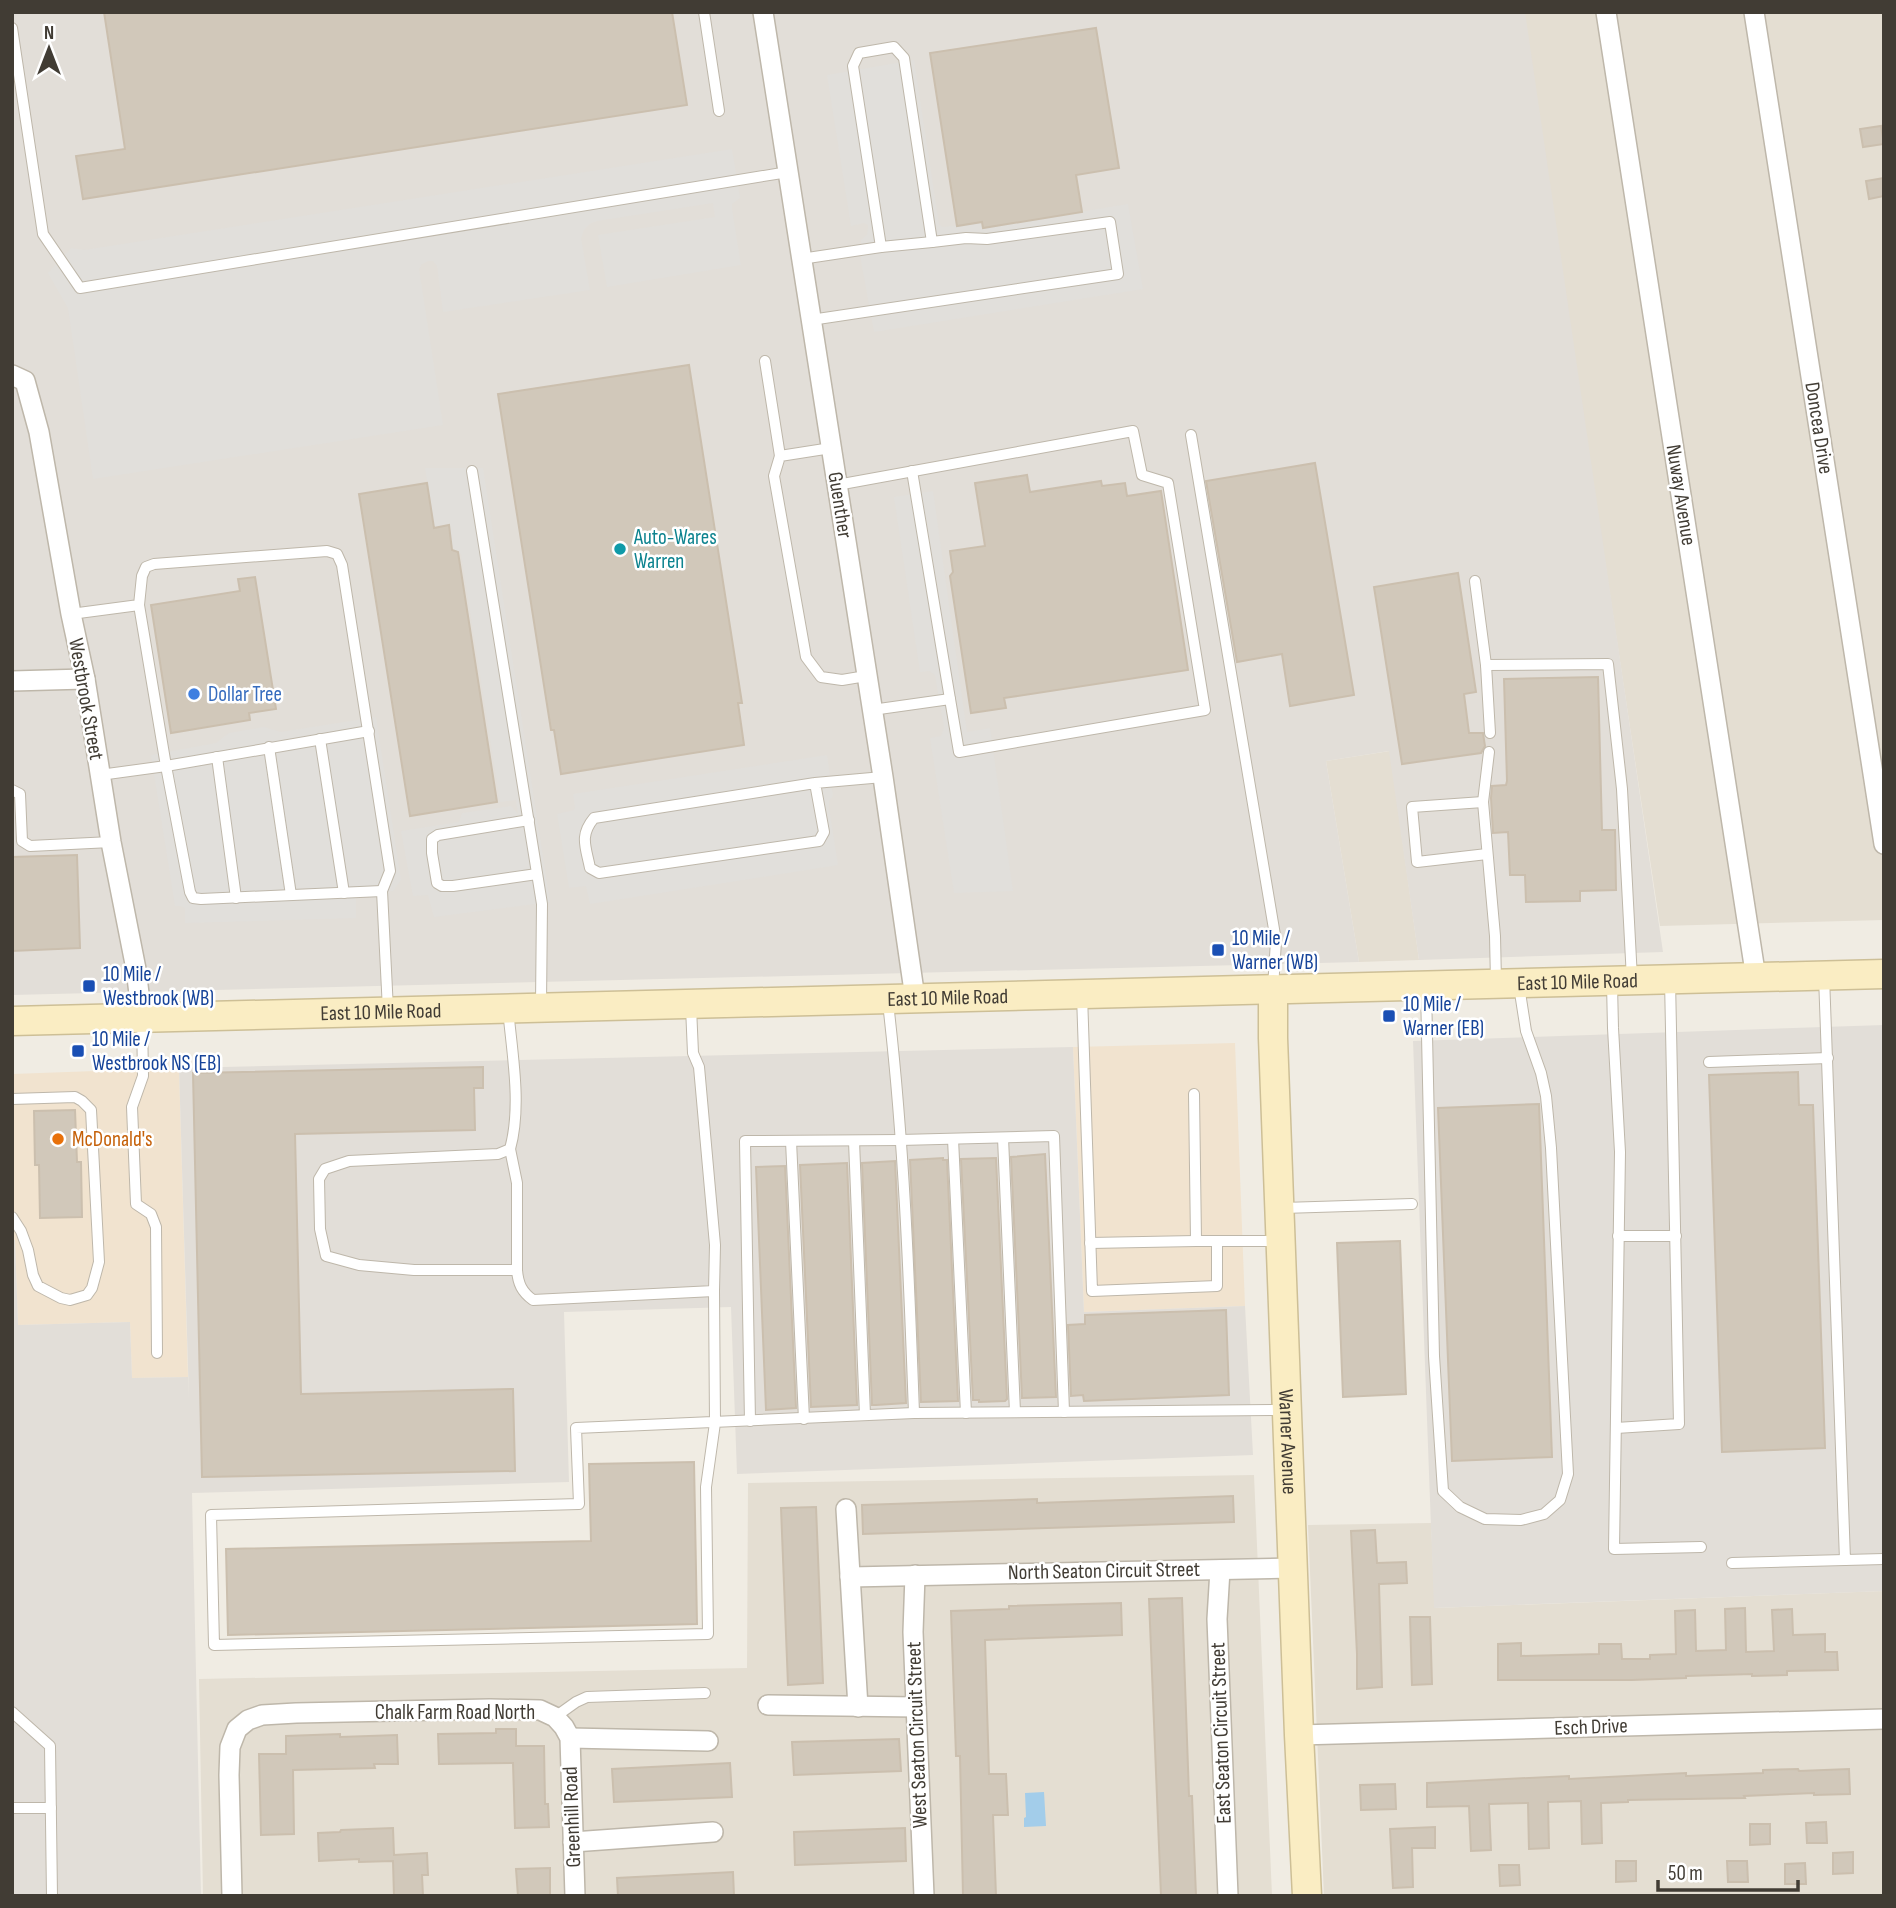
<svg xmlns="http://www.w3.org/2000/svg" width="1896" height="1908" font-family="'Sofia Sans Condensed',sans-serif">
<rect width="100%" height="100%" fill="#f0ece3"/>
<g fill="#e4ded2">
<path d="M1522 12H1884V920L1660 926Z"/>
<path d="M1390 751 1419 960 1359 962 1326 761Z"/>
<path d="M1254 1475 1272 1896H203L199 1679 747 1668 748 1483Z"/>
<path d="M1431 1523 1435 1608 1884 1591V1896H1324L1308 1525Z"/>
</g>
<g fill="#f1e3cf">
<path d="M1235 1043 1245 1306 1084 1312 1073 1047Z"/>
<path d="M179 1068 188 1377 132 1378 130 1322 18 1325 15 1240H12V1074Z"/>
</g>
<g fill="#e2ded8">
<path d="M12 12H1525L1663 952 1419 960 1389 751 1326 761 1359 962 12 995Z"/>
<path d="M1884 1025V1591L1434 1608 1413 1041Z"/>
<path d="M1073 1047 1084 1312 1245 1306 1253 1455 737 1474 731 1307 564 1312 569 1482 192 1493 201 1896H12V1240H15L18 1325 130 1322 132 1378 188 1377 189 1400 179 1068Z"/>
</g>
<g fill="#e1dfdb">
<path d="M914 60 939 224 942 227 982 223 983 228 1128 204 1143 289 874 332 861 261V240L867 235 868 225 864 223 851 226 827 75Z"/>
<path d="M732 149 740 198 732 204V209L741 265 607 287 598 235 715 217 713 203 597 221 591 223 584 230 581 238 590 290 443 312 437 266 433 261H428L422 264 419 269 443 425 93 479 68 308 48 273 71 248 84 250Z"/>
<path d="M425 468H483L550 902 434 917 428 895 413 896 401 831 459 822 462 813 511 806 518 814 516 800 500 802 461 554 453 548 449 524 434 526Z"/>
<path d="M933 491 967 732 990 728 1013 891 954 893 930 738 941 736 944 728 935 675 929 671 920 672 894 497Z"/>
<path d="M376 717 401 880 393 891 356 896V918L185 923V908L180 906H175L151 755 216 743 229 733 264 727 281 732Z"/>
<path d="M827 755 833 796 829 801V808L838 865 590 904 586 886 569 888 557 814 574 810 575 807 573 794Z"/>
</g>
<path fill="#a3cdea" d="M1044 1792 1046 1826 1024 1827V1818L1026 1817 1025 1793Z"/>
<g fill="#d1c8ba" stroke="#cbbfae" stroke-width="2">
<path d="M104 12H672L687 105 83 199 76 156 125 149Z"/>
<path d="M1096 28 1119 168 1076 175 1082 212 983 228 982 222 957 226 930 53Z"/>
<path d="M1881 126 1884 144 1863 147 1860 129Z"/>
<path d="M1884 178V196L1869 199 1866 181Z"/>
<path d="M689 365 742 703H738L744 745 561 774 554 730H551L498 394Z"/>
<path d="M1315 463 1354 695 1290 706 1282 654 1237 662 1206 481Z"/>
<path d="M1027 475 1030 492 1101 481 1102 486 1125 483 1127 496 1161 491 1188 670 1004 698 1006 708 971 713 950 576 953 572 950 551 985 546 975 483Z"/>
<path d="M427 483 434 528 449 525 452 550 458 552 497 802 410 816 359 494Z"/>
<path d="M1458 573 1476 692 1464 694 1469 733H1483L1485 746 1481 753 1402 764 1374 587Z"/>
<path d="M255 577 276 709 249 713 250 720 171 733 151 605 240 591 238 579Z"/>
<path d="M1598 677 1602 830H1615L1616 890 1580 891V901L1526 902 1525 875H1510L1508 832 1493 833 1491 798 1492 786 1506 785 1507 781 1504 679Z"/>
<path d="M77 855 80 948 12 951V857Z"/>
<path d="M483 1067V1088H474L475 1130 295 1134 301 1394 513 1389 515 1471 202 1477 193 1073Z"/>
<path d="M1798 1072 1799 1105H1813L1825 1448 1722 1452 1709 1075Z"/>
<path d="M1539 1104 1552 1457 1452 1461 1438 1108Z"/>
<path d="M75 1110 77 1162H81L82 1217 40 1218 39 1165H35L34 1111Z"/>
<path d="M1045 1154 1056 1397 1022 1398 1011 1157Z"/>
<path d="M943 1158V1160H947L958 1401 921 1402 910 1160Z"/>
<path d="M996 1158 1007 1399 1005 1401 979 1402V1400H973L961 1159Z"/>
<path d="M895 1161 906 1403 876 1405H872L862 1163Z"/>
<path d="M847 1163 857 1405 811 1407 800 1165Z"/>
<path d="M785 1166 796 1408 766 1410 756 1167Z"/>
<path d="M1400 1241 1406 1394 1343 1397 1337 1243Z"/>
<path d="M1226 1310 1229 1395 1084 1401 1083 1395 1071 1396 1068 1325 1085 1324V1315Z"/>
<path d="M694 1462 697 1624 228 1635 226 1549 591 1541 589 1464Z"/>
<path d="M1233 1496 1234 1522 863 1534 862 1505 1037 1499V1503Z"/>
<path d="M816 1507 823 1683 788 1685 781 1508Z"/>
<path d="M1375 1530 1377 1563 1406 1562 1407 1583 1379 1584 1382 1687 1357 1689V1654L1351 1531Z"/>
<path d="M1182 1598 1189 1796H1192L1196 1896H1161L1149 1599Z"/>
<path d="M1121 1603 1122 1635 985 1640 989 1774H1006L1008 1815H993L996 1896H963L960 1756H956L951 1611 1009 1609V1606Z"/>
<path d="M1745 1608 1746 1652 1774 1651 1772 1610 1792 1609 1793 1635 1825 1634V1652H1837L1838 1670 1787 1671V1675L1752 1676V1674L1686 1676V1678L1632 1680H1498V1644L1521 1643V1656L1599 1654V1644H1621L1622 1659H1650V1655L1676 1654 1675 1611 1695 1610 1696 1651 1726 1650 1725 1609Z"/>
<path d="M1410 1617H1430L1432 1684 1412 1685Z"/>
<path d="M496 1729H516V1746H544L545 1804H548L549 1827 515 1828 513 1763 439 1764 438 1734 496 1733Z"/>
<path d="M340 1734V1737L397 1735 398 1764H374L375 1768 293 1770 294 1834 261 1835 259 1754H286V1736Z"/>
<path d="M899 1739 901 1771 794 1775 792 1742Z"/>
<path d="M730 1763 732 1797 614 1802 612 1769Z"/>
<path d="M1798 1769 1799 1771 1849 1769 1850 1794 1814 1795V1793L1744 1796 1745 1798 1628 1800V1802L1601 1803 1602 1843 1582 1844 1581 1801 1548 1802 1549 1848 1529 1849 1528 1803 1489 1804 1491 1850 1471 1851 1469 1806 1427 1807V1783L1569 1776V1779L1686 1773V1776L1763 1773V1770Z"/>
<path d="M1395 1784 1396 1809 1361 1810 1360 1785Z"/>
<path d="M1826 1822 1827 1843H1807L1806 1823Z"/>
<path d="M1750 1824H1770V1844L1750 1845Z"/>
<path d="M1435 1827V1848H1412L1413 1887 1393 1888 1390 1829Z"/>
<path d="M393 1828 394 1855 427 1853 428 1875H422L423 1896H394L393 1861 359 1862V1859L319 1861 318 1833 340 1832 341 1830Z"/>
<path d="M905 1828 906 1861 795 1865 794 1832Z"/>
<path d="M1853 1852V1873L1833 1874V1853Z"/>
<path d="M1616 1861H1636V1881L1616 1882Z"/>
<path d="M1727 1861H1747L1748 1882H1728Z"/>
<path d="M1805 1863 1806 1884H1785V1864Z"/>
<path d="M1499 1865H1519L1520 1885 1500 1886Z"/>
<path d="M550 1868V1896H518L516 1869Z"/>
<path d="M733 1872 734 1896H618L617 1878Z"/>
</g>
<g fill="none" stroke-linecap="round" stroke-linejoin="round">
<g stroke="#beb7aa" stroke-width="12">
<g id="lane">
<path d="M704 12 719 111"/>
<path d="M12 28 43 234 80 288 788 172"/>
<path d="M881 247 932 242"/>
<path d="M801 259 881 247 853 66 859 53 894 47 904 58 932 242 966 238 987 239 1110 222 1118 274 811 320"/>
<path d="M765 361 780 456"/>
<path d="M1191 435 1276 941 1273 988"/>
<path d="M831 448 780 456 774 476 806 657 821 677 842 680 866 676"/>
<path d="M472 471 542 904 541 1004"/>
<path d="M912 471 950 699"/>
<path d="M837 485 1133 431 1142 475 1168 483 1205 710 959 752 950 699 872 710"/>
<path d="M1475 581 1486 665"/>
<path d="M71 614 139 605 142 576 146 567 154 564 327 551 337 554 342 565 390 871 382 891 388 1010"/>
<path d="M369 731 166 766 190 892 193 898 201 899 382 891"/>
<path d="M1490 733 1486 665 1608 664 1622 789 1632 979"/>
<path d="M320 739 344 893"/>
<path d="M269 747 291 895"/>
<path d="M1489 752 1483 802 1495 936 1496 982"/>
<path d="M217 757 236 898"/>
<path d="M100 775 166 766 139 605"/>
<path d="M815 783 824 832 819 841 599 873 590 868C586 847 579 836 594 818L815 783 883 777"/>
<path d="M12 790 20 794 22 841 30 846 111 842"/>
<path d="M1483 802 1412 807 1417 862 1487 854"/>
<path d="M529 820 438 835 432 839V853L437 883 442 886H453L537 874"/>
<path d="M1824 976 1845 1560 1884 1559"/>
<path d="M1612 984 1613 1028 1620 1152 1614 1549 1701 1547"/>
<path d="M1426 989 1434 1356 1443 1491 1460 1507 1485 1519 1521 1520 1544 1514 1560 1500 1568 1474 1551 1148 1546 1096 1541 1073 1526 1031 1519 986"/>
<path d="M1082 995 1092 1291 1217 1286V1241"/>
<path d="M888 1003C904 1139 909 1276 914 1413L1285 1410"/>
<path d="M508 1009C512 1053 522 1106 510 1149L498 1154 349 1161 325 1169 319 1179 320 1229 326 1256 359 1265 414 1270H517C518 1284 522 1292 533 1300L714 1291 715 1245 699 1067 693 1053 691 1007"/>
<path d="M142 1018 143 1076 132 1107 136 1204 151 1214 156 1227 157 1353"/>
<path d="M1709 1062 1828 1058"/>
<path d="M1194 1094 1196 1241H1279"/>
<path d="M12 1099 75 1097 82 1101 91 1110 99 1262 92 1288 87 1295 70 1300 61 1298 38 1286 33 1275 28 1250 21 1231 12 1217"/>
<path d="M1003 1138 1015 1412"/>
<path d="M953 1139 966 1413"/>
<path d="M791 1141 804 1419"/>
<path d="M854 1141 865 1415"/>
<path d="M510 1149 517 1183V1270"/>
<path d="M1283 1208 1412 1204"/>
<path d="M1618 1236H1676"/>
<path d="M1090 1243 1196 1241"/>
<path d="M714 1291 715 1423 706 1487 708 1634 214 1645 211 1515 579 1504 576 1428 914 1413"/>
<path d="M750 1421 745 1141 900 1140 1054 1136 1064 1412"/>
<path d="M1616 1428 1679 1424 1670 980"/>
<path d="M1732 1563 1845 1560"/>
<path d="M12 1712 50 1746 52 1896"/>
<path d="M555 1717 576 1702 587 1697 705 1693"/>
<path d="M12 1808H51"/>
</g>
</g>
<g stroke="#beb7aa" stroke-width="22">
<g id="street">
<path d="M763 12 883 777 915 998"/>
<path d="M1606 12 1756 978"/>
<path d="M1754 12 1884 844"/>
<path d="M12 375 25 381 39 432 71 614 85 679 111 842 136 969 142 1018"/>
<path d="M12 681 85 679"/>
<path d="M846 1509 858 1707"/>
<path d="M1220 1570 1217 1619 1228 1896"/>
<path d="M915 1575 913 1632 924 1896"/>
<path d="M850 1577 1293 1568"/>
<path d="M768 1705 916 1707"/>
<path d="M1299 1735 1884 1719"/>
<path d="M570 1738 708 1741"/>
<path d="M573 1842 713 1832"/>
<path d="M232 1896 229 1775 230 1747 237 1729 248 1720 262 1715 296 1713 490 1709 540 1710 555 1717 564 1727 570 1738 575 1896"/>
</g>
</g>
<g stroke="#cdbf96" stroke-width="31">
<g id="secondary">
<path id="s1" d="M1273 989V1038L1299 1735 1307 1896"/>
<path id="s2" d="M12 1021 1884 974"/>
</g>
</g>
<use href="#lane" stroke="#fff" stroke-width="10"/>
<use href="#street" stroke="#fff" stroke-width="19"/>
<use href="#secondary" stroke="#faedc3" stroke-width="28"/>
</g>
<circle fill="#0f9aa8" stroke="#fff" stroke-width="2.5" cx="620" cy="549" r="7"/>
<circle fill="#3f7fe0" stroke="#fff" stroke-width="2.5" cx="194" cy="694" r="7"/>
<g fill="#1a4fb4" stroke="#fff" stroke-width="2.5">
<rect x="1211" y="943" width="14" height="14" rx="3.5"/>
<rect x="82" y="979" width="14" height="14" rx="3.5"/>
<rect x="1382" y="1009" width="14" height="14" rx="3.5"/>
<rect x="71" y="1044" width="14" height="14" rx="3.5"/>
</g>
<circle fill="#e8710a" stroke="#fff" stroke-width="2.5" cx="58" cy="1139" r="7"/>
<g text-anchor="middle" dominant-baseline="central" stroke-width="5" stroke-linejoin="round" paint-order="stroke">
<g font-size="21" fill="#413c34" stroke="#fff">
<text transform="translate(1819 428) rotate(81)">Doncea Drive</text>
<text transform="translate(1681 495) rotate(81)">Nuway Avenue</text>
<text transform="translate(840 505) rotate(81)">Guenther</text>
<text transform="translate(86 699) rotate(80)">Westbrook Street</text>
<text stroke="none"><textPath href="#s2" startOffset="1566">East 10 Mile Road</textPath></text>
<text stroke="none"><textPath href="#s2" startOffset="936">East 10 Mile Road</textPath></text>
<text stroke="none"><textPath href="#s2" startOffset="369">East 10 Mile Road</textPath></text>
<text stroke="none"><textPath href="#s1" startOffset="453">Warner Avenue</textPath></text>
<text transform="translate(1104 1571) rotate(-1)">North Seaton Circuit Street</text>
<text x="455" y="1712">Chalk Farm Road North</text>
<text transform="translate(1591 1727) rotate(-2)">Esch Drive</text>
<text transform="translate(1221 1733) rotate(-92)">East Seaton Circuit Street</text>
<text transform="translate(917 1735) rotate(-92)">West Seaton Circuit Street</text>
<text transform="translate(572 1817) rotate(-92)">Greenhill Road</text>
</g>
<g font-size="21" fill="#0d838f" stroke="#fff" text-anchor="start">
<text x="634" y="537">Auto-Wares<tspan x="634" dy="24">Warren</tspan></text>
</g>
<g font-size="21" fill="#366cbe" stroke="#fff" text-anchor="start">
<text x="208" y="694">Dollar Tree</text>
</g>
<g font-size="21" fill="#164399" stroke="#fff" text-anchor="start">
<text x="1232" y="938">10 Mile /<tspan x="1232" dy="24">Warner (WB)</tspan></text>
<text x="103" y="974">10 Mile /<tspan x="103" dy="24">Westbrook (WB)</tspan></text>
<text x="1403" y="1004">10 Mile /<tspan x="1403" dy="24">Warner (EB)</tspan></text>
<text x="92" y="1039">10 Mile /<tspan x="92" dy="24">Westbrook NS (EB)</tspan></text>
</g>
<g font-size="21" fill="#c56008" stroke="#fff" text-anchor="start">
<text x="72" y="1139">McDonald's</text>
</g>
</g>
<rect width="1896" height="1908" fill="none" stroke="#413c34" stroke-width="28"/>
<g transform="translate(49 49)" stroke="#ffffff" stroke-width="5" paint-order="stroke">
<path d="M0-5L12 26L0 18L-12 26Z" fill="#413c34"/>
<text y="-10" font-size="19" font-weight="bold" text-anchor="middle" fill="#413c34">N</text>
</g>
<path d="M1658 1880v10h140v-10" fill="none" stroke="#413c34" stroke-width="3.5"/>
<text x="1668" y="1880" font-size="21" fill="#413c34" stroke="#ffffff" stroke-width="5" paint-order="stroke">50 m</text>
</svg>
